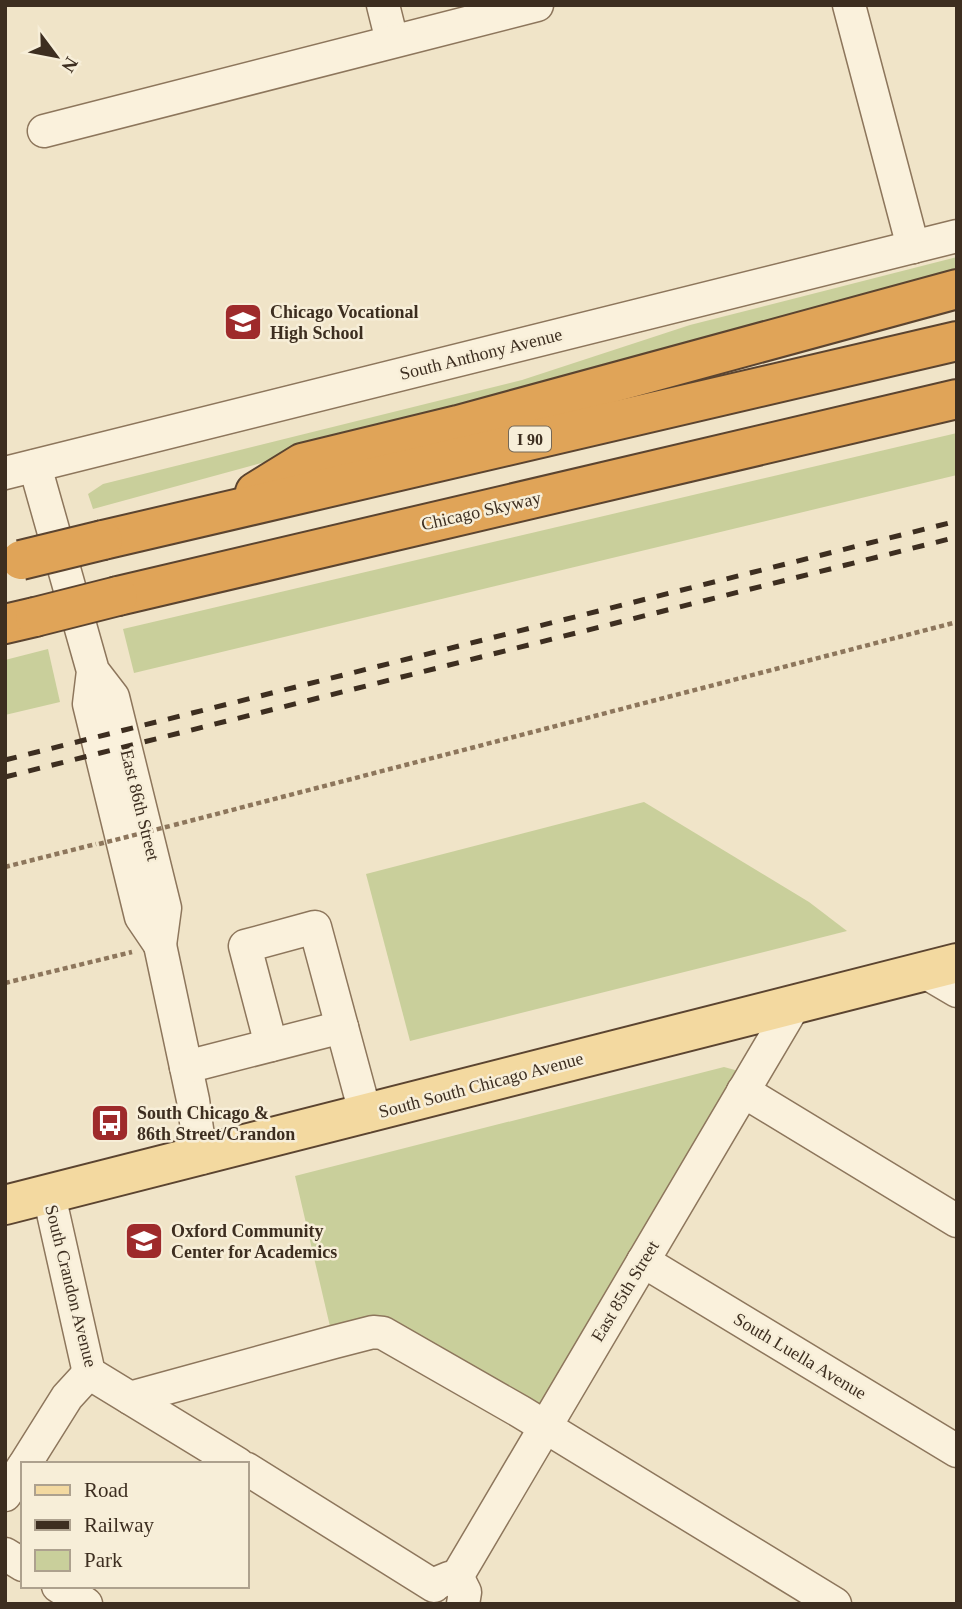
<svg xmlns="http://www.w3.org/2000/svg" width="962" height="1609" font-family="Georgia,serif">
<rect width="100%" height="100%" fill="#f0e4c8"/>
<g fill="#c9cf9b">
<path d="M957 257V273L93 509 88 494 103 484 522 380 690 325Z"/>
<path d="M957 433V475L134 673 123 629Z"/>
<path d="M48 649 60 702 5 715V660Z"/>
<path d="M644 802 809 902 847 931 410 1041 366 874Z"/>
<path d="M724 1067 735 1070 738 1081 538 1412 385 1324 332 1335 295 1176Z"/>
</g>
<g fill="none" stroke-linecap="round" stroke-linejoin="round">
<g stroke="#8d765c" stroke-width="35">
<g id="minor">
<path d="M383 5 392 41"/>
<path d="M849 5 913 247"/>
<path d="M44 131 537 5"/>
<path d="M35 466 93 671 113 697 165 908 160 945 141 917 89 704 93 671"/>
<path d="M5 473 957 236"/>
<path d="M160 945 193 1100 201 1158"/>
<path d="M923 971 957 991"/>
<path d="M271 1045 245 946 315 927 366 1116"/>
<path d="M186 1067 342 1027"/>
<path d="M743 1091 957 1221"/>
<path d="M49 1195 89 1373 238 1464"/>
<path d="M643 1261 957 1451"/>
<path d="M130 1398 334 1342 373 1332 383 1333 521 1412 835 1604"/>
<path d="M25 1464 67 1397 89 1373"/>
<path d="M247 1469 434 1586"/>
<path d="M5 1495 23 1467"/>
<path d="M5 1554 23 1565"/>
<path d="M455 1580 796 1002"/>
<path d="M437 1583 449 1578 460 1582 465 1592 463 1604"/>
<path d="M58 1586 86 1604"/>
</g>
</g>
<g stroke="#5b4430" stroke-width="42">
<path id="major" d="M5 1205 957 963"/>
</g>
<g stroke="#5b4430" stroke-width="42">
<g id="highway">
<path d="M255 492 302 463 458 425 957 289"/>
<path d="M103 540 957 341"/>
<path d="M118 596 957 399"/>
<path d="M5 624 35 617"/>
</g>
</g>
<g stroke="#8d765c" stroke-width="4.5" stroke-dasharray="5 3.5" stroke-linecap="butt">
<path d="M174 825 957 622"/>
<path d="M5 867 96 844"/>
<path d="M5 983 132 952"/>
</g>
<use href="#minor" stroke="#faf1dc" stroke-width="32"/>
<use href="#major" stroke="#f3d9a0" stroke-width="38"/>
<use href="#highway" stroke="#e0a458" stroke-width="38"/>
<g stroke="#3d2e20" stroke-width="5" stroke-dasharray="12 12" stroke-linecap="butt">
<path d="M5 760 957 521"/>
<path d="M5 777 957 537"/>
</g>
<g stroke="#5b4430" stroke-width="42" stroke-linecap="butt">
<g id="highway-bridge">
<path d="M21 560 103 540"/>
<path d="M35 617 118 596"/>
</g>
</g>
<path stroke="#8d765c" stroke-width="4.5" stroke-dasharray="5 3.5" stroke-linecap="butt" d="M99 844 170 826"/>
<use href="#highway-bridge" stroke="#e0a458" stroke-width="38"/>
</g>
<defs>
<g id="school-square" transform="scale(2.0125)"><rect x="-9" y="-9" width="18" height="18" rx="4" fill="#9e2a2b" stroke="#f7eed8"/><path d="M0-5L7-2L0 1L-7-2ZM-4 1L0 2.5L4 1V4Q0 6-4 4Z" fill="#fff"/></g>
<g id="bus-square" transform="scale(2.0125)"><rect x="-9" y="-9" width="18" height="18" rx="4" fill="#9e2a2b" stroke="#f7eed8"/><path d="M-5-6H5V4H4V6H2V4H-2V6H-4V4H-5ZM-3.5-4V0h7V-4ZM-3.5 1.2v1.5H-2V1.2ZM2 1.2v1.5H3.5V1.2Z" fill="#fff"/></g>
</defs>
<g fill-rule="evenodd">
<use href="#school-square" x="243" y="322"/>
<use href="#bus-square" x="110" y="1123"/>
<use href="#school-square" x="144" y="1241"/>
</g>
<g text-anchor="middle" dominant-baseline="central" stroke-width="5" stroke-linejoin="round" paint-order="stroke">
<rect fill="#f7eed8" stroke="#756857" stroke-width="2" x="509" y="426.5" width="42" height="25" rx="5"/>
<g font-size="16" font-weight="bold" fill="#3d2e20">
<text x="530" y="439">I 90</text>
</g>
<g font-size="18" font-weight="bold" fill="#3d2e20" stroke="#f7eed8" text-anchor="start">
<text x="270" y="312">Chicago Vocational<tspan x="270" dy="21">High School</tspan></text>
<text x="137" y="1113">South Chicago &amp;<tspan x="137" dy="21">86th Street/Crandon</tspan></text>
<text x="171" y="1231">Oxford Community<tspan x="171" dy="21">Center for Academics</tspan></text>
</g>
<g font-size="18" fill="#3d2e20" stroke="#f7eed8">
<text transform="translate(481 354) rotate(-14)">South Anthony Avenue</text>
<text transform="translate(481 511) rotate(-13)">Chicago Skyway</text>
<text transform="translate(140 805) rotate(76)">East 86th Street</text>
<text transform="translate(481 1085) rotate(-15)">South South Chicago Avenue</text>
<text transform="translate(71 1286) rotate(76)">South Crandon Avenue</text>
<text transform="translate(625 1291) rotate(-59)">East 85th Street</text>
<text transform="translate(800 1356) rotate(31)">South Luella Avenue</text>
</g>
</g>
<rect width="962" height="1609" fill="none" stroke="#3d2e20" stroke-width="14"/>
<rect x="21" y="1462" width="228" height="126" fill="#f7eed8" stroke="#ada18e" stroke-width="2"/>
<rect x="35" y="1485" width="35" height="10" fill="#f3d9a0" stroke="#ada18e" stroke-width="2"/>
<text x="84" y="1497" font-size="21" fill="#3d2e20">Road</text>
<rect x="35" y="1520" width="35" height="10" fill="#3d2e20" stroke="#ada18e" stroke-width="2"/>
<text x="84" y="1532" font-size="21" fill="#3d2e20">Railway</text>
<rect x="35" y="1550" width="35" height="21" fill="#c9cf9b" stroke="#ada18e" stroke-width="2"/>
<text x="84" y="1567" font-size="21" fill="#3d2e20">Park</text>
<g transform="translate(56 56) rotate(122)" stroke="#f7eed8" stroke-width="5" paint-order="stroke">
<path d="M0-5L12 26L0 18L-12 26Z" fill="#3d2e20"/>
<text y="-10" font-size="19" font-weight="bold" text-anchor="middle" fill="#3d2e20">N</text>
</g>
</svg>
